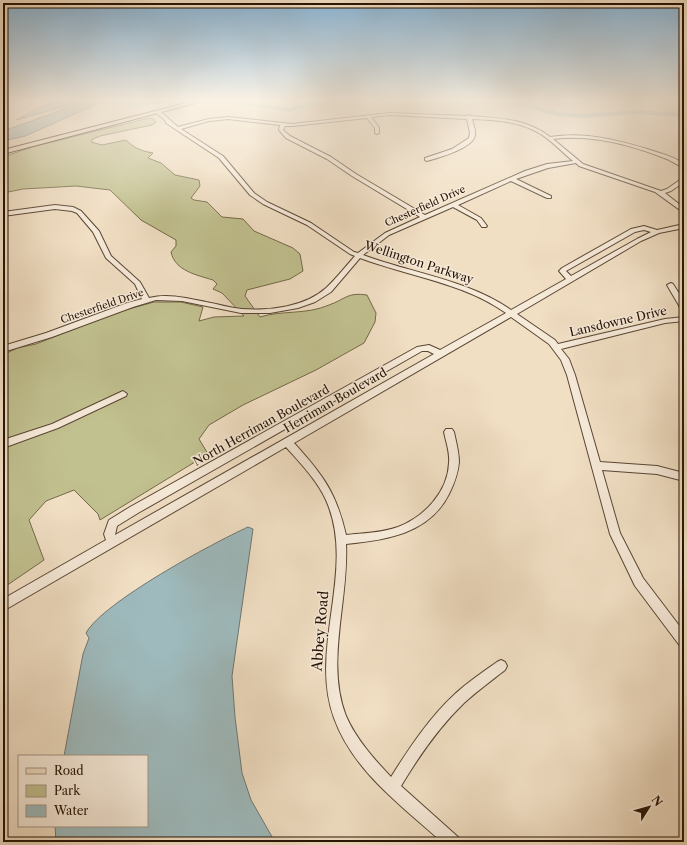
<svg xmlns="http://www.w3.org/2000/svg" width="687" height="845" font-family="'Libre Caslon Text',serif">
<rect width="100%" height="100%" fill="#f1dfc4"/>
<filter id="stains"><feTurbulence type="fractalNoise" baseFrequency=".005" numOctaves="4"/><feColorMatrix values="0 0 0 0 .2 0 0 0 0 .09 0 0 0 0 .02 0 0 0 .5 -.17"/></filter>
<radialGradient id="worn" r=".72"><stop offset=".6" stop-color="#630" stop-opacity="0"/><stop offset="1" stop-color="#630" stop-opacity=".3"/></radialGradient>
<path fill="#c1c08f" stroke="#746949" d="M149 118 154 119 156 122 152 125 100 136 93 139 91 142 102 145 126 140C134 148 141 151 153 153L148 158 161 163 175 175 199 180 200 186 191 198 194 200 207 202 222 217 243 219 254 231 293 248 300 254 303 271 290 279 247 290 245 296 260 317C282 310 306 315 329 305 346 299 347 292 367 295L376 313 375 322 364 343 316 370 243 405 209 425 199 439 208 454 100 520 98 514 74 490 46 501 29 520 44 560 3 588V355L17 348 36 344 111 314 154 302H181L203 307 199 321 214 317 244 316 222 293 213 289 217 284 213 280C197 275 175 271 171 252L176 246V240L141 220 110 190 76 186 23 189 3 193V157L32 147Z"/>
<g fill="#9ebabd" stroke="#6e7773">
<path d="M60 100H106L25 136 3 141V131L54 113 75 103 16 120 36 109Z"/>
<path d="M248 527 253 529 232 676 235 717 242 773 251 800 275 842H56L55 826H147V756H64L83 654 89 638 86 633C103 602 213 543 248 527Z"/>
</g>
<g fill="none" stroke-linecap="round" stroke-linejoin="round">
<g fill="#9ebabd" fill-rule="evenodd">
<path d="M116 100C123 99 126 102 132 103 138 104 158 99 168 100L164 102 131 108Z"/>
<path d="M218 100H236L289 108 308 102 337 100 333 105 309 106 289 112 222 102Z"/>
<path d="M492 100H515L559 112 580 114 636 110 684 113V117L636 114 580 118 559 116Z"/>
</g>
<g stroke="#594533" stroke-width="2">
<g id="minor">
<path d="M198 100H208L200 102Z"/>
<path d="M156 111H160L178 127 209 119 228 117 292 124 390 113 467 116 469 115 471 116C498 118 528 119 550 137 584 132 614 139 647 149 659 153 673 156 684 164V168C678 165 673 162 667 159 631 145 592 134 553 139L583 164 661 191 667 189 684 177V182L671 191 665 193 684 208V213L655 192 579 166 576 163 548 168 516 179 551 196V198H547L511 181 458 205 481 218 487 226 486 227H482L477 220 453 207 389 235 363 255C411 273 469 280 511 310L566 279 559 271 562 268 631 229 644 226 657 230 684 224V228L659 233 641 241 517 314 555 340 558 344 665 319 684 317V321L665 323 561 349 569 359 575 375 600 462 657 466 684 473V481L657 474 602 470 620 533 643 578 684 632V648L680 646 635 586 610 534 567 375 561 360 549 344 511 317 294 443C323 475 336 492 346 535 363 533 381 533 398 527 424 517 448 492 449 463 450 452 446 442 444 432L446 429H452L454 432C456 442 459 452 459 462 458 474 454 484 449 494 429 534 386 540 346 544 349 600 325 662 346 716 356 739 374 759 391 777 410 747 429 718 455 694 468 682 483 672 497 662L501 660 505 662 507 666 505 670C491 681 477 691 464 703 439 727 419 756 401 786L458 837 461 842H442C402 806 353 771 334 718 308 647 357 570 326 500 317 480 301 464 286 447L3 611V599L106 540 104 534 109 520 130 507 417 347 429 345 440 350 506 313C464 283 408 276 360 258L331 292 315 302 298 308 270 313H241L182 301 156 300 133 307 52 337 3 352V346L46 333 127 303 142 299 135 284 106 258 93 232 77 213 72 211 55 209 3 216V212L55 205 73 207 81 211 99 231 111 256 140 282 149 298C167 293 187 298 206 302 218 304 230 308 242 309 269 311 305 307 326 288 336 279 345 267 355 256L350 254 307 225 263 204 250 195 219 158 166 123 165 120 156 113ZM390 115 467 119 470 133 469 138 452 149 425 158V160L427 161C438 158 474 148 475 135 476 130 473 124 472 119 494 120 519 121 539 133 551 140 562 152 573 161L547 164 525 171 425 215 356 174 331 157 290 136 283 130 285 126H292L367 118 375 128V133L377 134 379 133V128L371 117ZM228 119 280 125 279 130 286 138 327 159 352 176 420 217 385 233 358 253 354 252 311 223 267 202 254 193 223 156 181 129 209 121ZM644 230 651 232 637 239 571 276 566 271 635 232ZM422 351H428L434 354 115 535 117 526 138 513Z"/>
<path d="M671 283 673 284 684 301V309H681L667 285Z"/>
<path d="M123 391 127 394 126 396 58 428 3 448V440L52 424Z"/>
</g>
</g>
<g stroke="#261203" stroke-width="2">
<path id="major" d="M198 100 203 101 3 154V150Z"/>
</g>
<use href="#minor" fill="#f6ead9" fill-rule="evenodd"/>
<use href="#major" fill="#f1dfc4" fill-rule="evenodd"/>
</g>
<linearGradient id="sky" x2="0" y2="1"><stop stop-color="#8ab6d7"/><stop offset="0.46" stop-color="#f9f1e4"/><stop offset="1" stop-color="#f9f1e4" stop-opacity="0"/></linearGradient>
<rect width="687" height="218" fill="url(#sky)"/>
<g text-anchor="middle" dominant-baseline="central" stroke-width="3" stroke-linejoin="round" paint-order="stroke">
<g font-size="10" fill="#261203" stroke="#f6ead9">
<text transform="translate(425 206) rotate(-24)">Chesterfield Drive</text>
<text transform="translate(102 306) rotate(-19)">Chesterfield Drive</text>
</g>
<g font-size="12" fill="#261203" stroke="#f6ead9">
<text transform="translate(419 262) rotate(18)">Wellington Parkway</text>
<text transform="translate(618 321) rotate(-13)">Lansdowne Drive</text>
<text transform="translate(335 400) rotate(-30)">Herriman Boulevard</text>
<text transform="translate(261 425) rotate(-29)">North Herriman Boulevard</text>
</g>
<g font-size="14" fill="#261203" stroke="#f6ead9">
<text transform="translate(320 631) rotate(-85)">Abbey Road</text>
</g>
</g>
<rect width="687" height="845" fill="none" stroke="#f1dfc4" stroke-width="16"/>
<rect x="4" y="4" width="679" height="837" fill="none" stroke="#261203" stroke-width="2"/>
<rect x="8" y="8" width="671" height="829" fill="none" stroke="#261203"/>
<rect x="18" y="755" width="130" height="72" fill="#f6ead9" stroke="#a39483"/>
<rect x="26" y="768" width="20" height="6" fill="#f1dfc4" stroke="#a39483"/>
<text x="54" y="775" font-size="12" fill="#261203">Road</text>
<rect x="26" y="785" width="20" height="12" fill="#c1c08f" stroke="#a39483"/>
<text x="54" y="795" font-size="12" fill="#261203">Park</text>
<rect x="26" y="805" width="20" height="12" fill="#9ebabd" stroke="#a39483"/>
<text x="54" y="815" font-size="12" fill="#261203">Water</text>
<g transform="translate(649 807) rotate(53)" stroke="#f6ead9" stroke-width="3" paint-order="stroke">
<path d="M0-3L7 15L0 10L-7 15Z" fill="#261203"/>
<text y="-6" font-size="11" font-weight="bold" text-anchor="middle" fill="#261203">N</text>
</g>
<rect width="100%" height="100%" filter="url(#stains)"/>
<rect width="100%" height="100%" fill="url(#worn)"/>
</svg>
